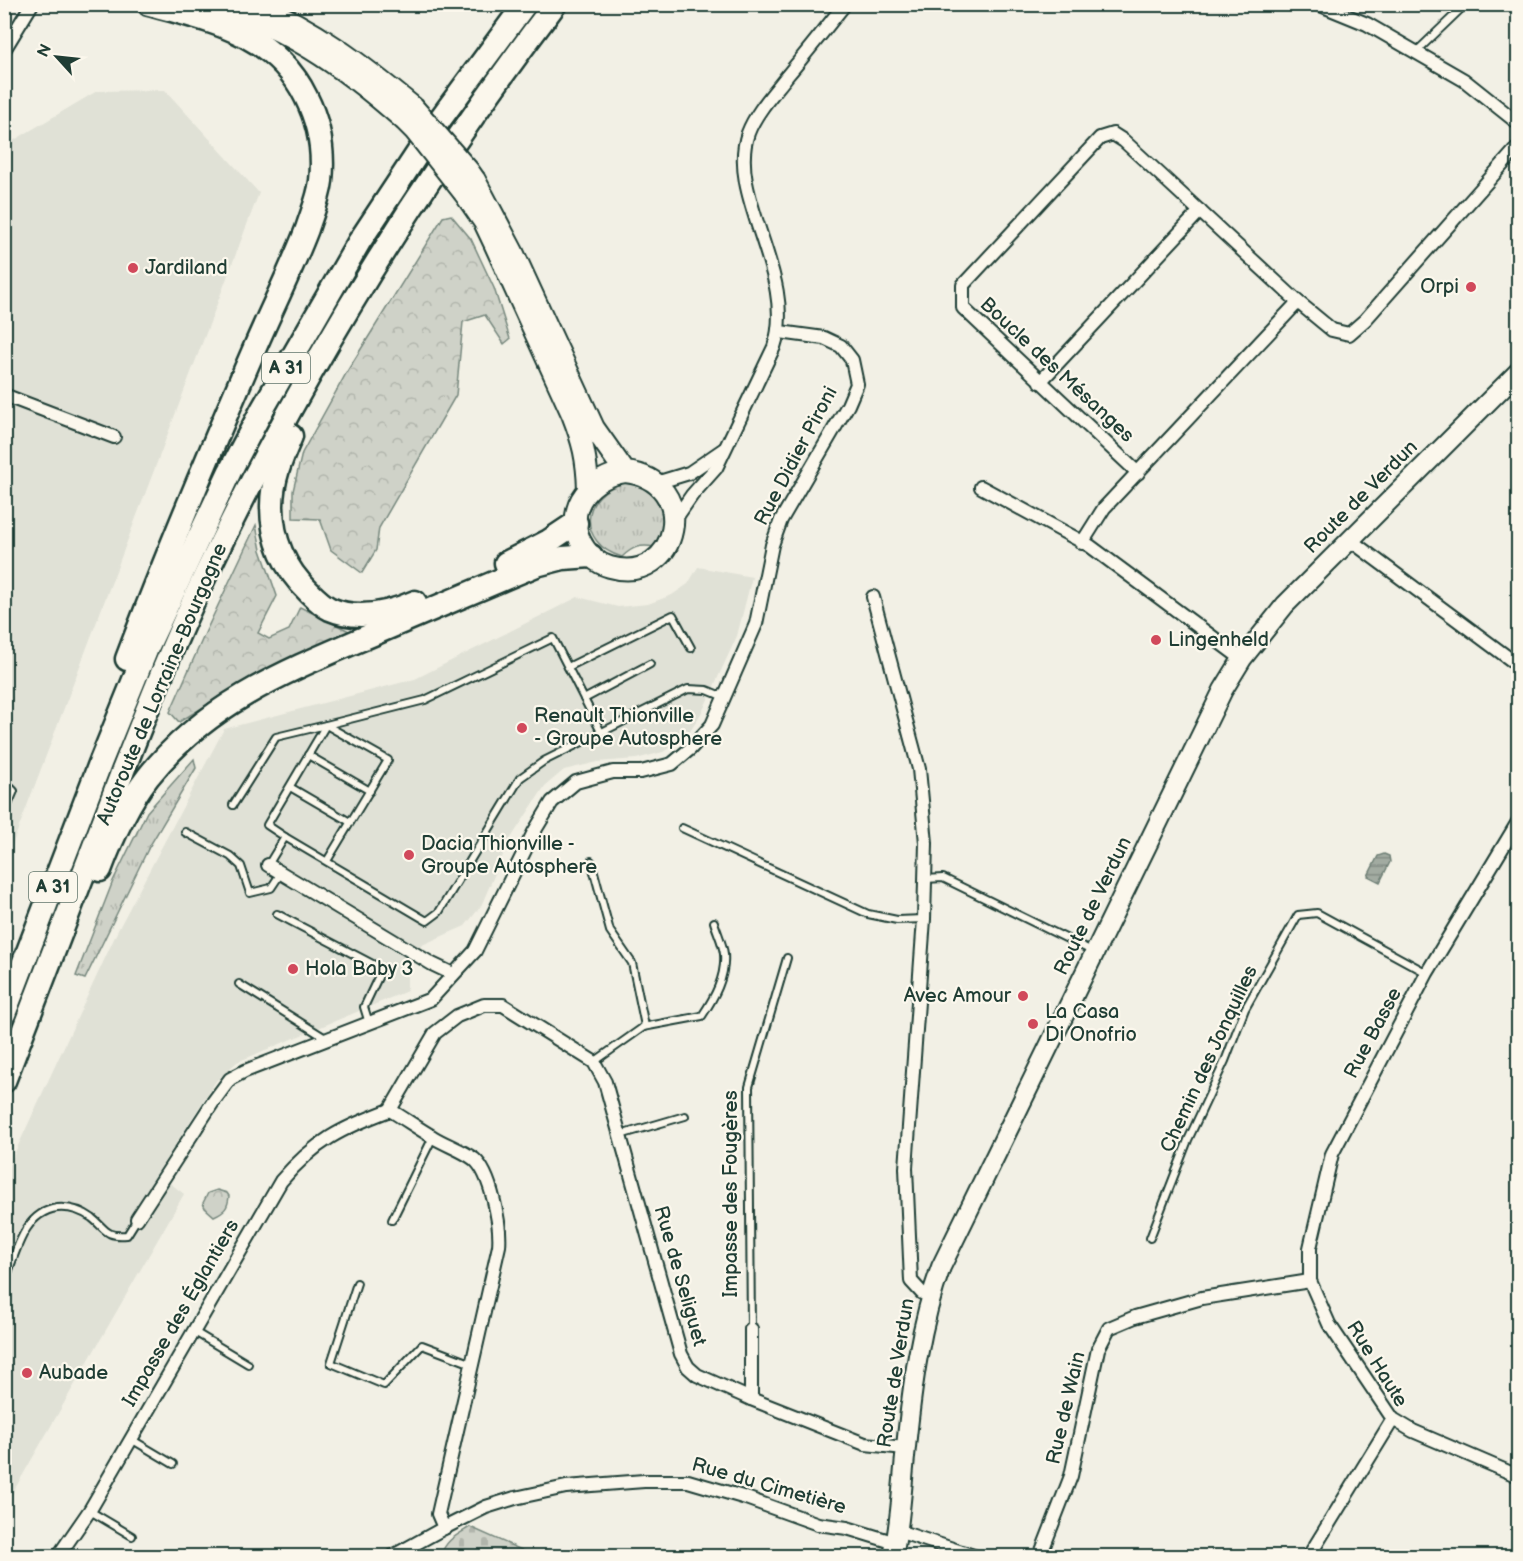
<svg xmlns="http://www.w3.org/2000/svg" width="1523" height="1561" font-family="'Balsamiq Sans',sans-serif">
<defs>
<pattern id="grass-tufts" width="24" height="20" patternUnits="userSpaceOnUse" patternTransform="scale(1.5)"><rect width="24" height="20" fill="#cfd2c8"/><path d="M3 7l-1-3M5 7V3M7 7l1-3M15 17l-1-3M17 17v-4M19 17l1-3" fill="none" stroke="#b1b5ac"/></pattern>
<pattern id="forest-crowns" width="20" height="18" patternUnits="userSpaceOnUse" patternTransform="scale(1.5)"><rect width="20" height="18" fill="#cfd2c8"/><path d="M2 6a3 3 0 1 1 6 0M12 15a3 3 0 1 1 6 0" fill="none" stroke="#b1b5ac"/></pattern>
<pattern id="cemetery-stones" width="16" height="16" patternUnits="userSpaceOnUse" patternTransform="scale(1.5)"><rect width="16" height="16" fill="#cfd2c8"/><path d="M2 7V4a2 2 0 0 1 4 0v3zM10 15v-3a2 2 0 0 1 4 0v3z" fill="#b1b5ac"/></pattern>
<pattern id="water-rules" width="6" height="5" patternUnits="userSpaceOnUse" patternTransform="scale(1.5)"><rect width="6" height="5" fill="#a2aba1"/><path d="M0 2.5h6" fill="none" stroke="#838c84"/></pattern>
</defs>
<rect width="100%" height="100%" fill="#f2f0e5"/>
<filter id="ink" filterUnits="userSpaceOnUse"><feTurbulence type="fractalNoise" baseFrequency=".0167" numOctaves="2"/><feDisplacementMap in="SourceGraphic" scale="12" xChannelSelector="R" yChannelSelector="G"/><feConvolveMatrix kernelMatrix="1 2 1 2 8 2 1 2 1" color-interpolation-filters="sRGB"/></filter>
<g filter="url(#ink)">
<g fill="#e0e1d6">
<path d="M165 90 259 193 5 864 4 144 6 145 97 91Z"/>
<path d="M698 567 752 577 737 636 703 710 688 735 663 752 636 759 598 762 564 770 545 786 509 841 481 906 465 926 422 945 407 962V991L237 1062 216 1081 157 1173 184 1194 5 1506V1174L118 930 224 729 415 679 578 597 618 607 648 604 672 595 688 584Z"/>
</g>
<g fill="url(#grass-tufts)" stroke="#77887e" stroke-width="1.5">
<path d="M626 483C663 489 675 516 654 547 641 544 632 547 622 557 576 544 580 491 626 483Z"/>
<path d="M194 759 196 768 149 847 85 979 76 976 113 881 147 812Z"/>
</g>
<g fill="url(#forest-crowns)" stroke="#77887e" stroke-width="1.5">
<path d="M451 215 471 239 494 288 510 339 504 344 485 315 463 322 456 395 379 528 376 550 362 573 331 550 320 519 293 518V491L302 453 348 370 443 217Z"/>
<path d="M256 525 261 550 277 596 258 633 269 639 289 630 300 607 349 631 346 641 318 646 248 680 179 722 170 712 206 631Z"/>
<path d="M217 1190 227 1193 229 1196C228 1208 225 1211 214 1216L205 1208 203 1203 208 1193Z"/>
</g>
<path fill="url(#cemetery-stones)" stroke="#77887e" stroke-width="1.5" d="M470 1527 535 1556H441C445 1540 457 1535 470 1527Z"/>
<path fill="url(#water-rules)" stroke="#6e7f75" stroke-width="1.5" d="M1384 854 1389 856 1390 862 1380 882 1368 876 1378 856Z"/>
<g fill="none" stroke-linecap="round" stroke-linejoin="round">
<g stroke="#1f3d34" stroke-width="10">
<g id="service">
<path d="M1415 53 1466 4"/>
<path d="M568 667 673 615 691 648"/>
<path d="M584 699 650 664"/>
<path d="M308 755 370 791"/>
<path d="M4 781 14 791 4 814"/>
<path d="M290 787 350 822"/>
<path d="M233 805 276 737 326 725 388 760 327 861"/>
<path d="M682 828 868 914 897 920 924 919"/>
<path d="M185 832 230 856 241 866 250 893 271 888 281 873"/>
<path d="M285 837 267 825 326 725 425 700 553 638 601 732"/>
<path d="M591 861 610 931 632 963 645 1026 594 1062"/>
<path d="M268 865 285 837 427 921 439 912 520 778 544 761 688 689 707 690 724 697"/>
<path d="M925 879 943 878 1092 951"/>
<path d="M277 914 382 969 364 1007 369 1023"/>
<path d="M239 984 327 1039"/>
<path d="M643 1027 702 1016C714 998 726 977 724 954 723 944 717 932 714 922"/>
<path d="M620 1135 685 1116"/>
<path d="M392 1220 433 1137"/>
<path d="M1150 1238 1188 1140 1225 1061 1245 1009 1298 915 1317 913 1427 973"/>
<path d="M4 1283C16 1255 22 1213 57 1208 69 1207 82 1211 92 1218 106 1229 105 1237 127 1235L137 1219"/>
<path d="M357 1283 331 1363 384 1385 422 1345 472 1364"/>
<path d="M751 1329 749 1087 787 958"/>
<path d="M193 1331 248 1364"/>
<path d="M131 1439 173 1464"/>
<path d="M90 1511 132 1536"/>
</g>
</g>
<g stroke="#1f3d34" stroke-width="16">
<g id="minor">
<path d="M1318 4 1367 24 1464 80 1518 123"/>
<path d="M4 50 32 4"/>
<path d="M1040 382 1200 211"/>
<path d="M4 395 114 437"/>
<path d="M1138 473 963 308V285L1100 138 1113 134 1124 141 1298 302 1332 330 1349 334 1365 320 1518 147"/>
<path d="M656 483 689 473 724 449"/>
<path d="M981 487 1090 546 1242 659"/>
<path d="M674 521 692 495 716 468 774 347C798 276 726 196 748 133 756 112 774 93 787 76 807 52 826 28 845 4"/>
<path d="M1350 540 1518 665"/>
<path d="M1082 543 1104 508 1298 302"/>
<path d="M873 597 919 769 926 843 924 919 906 1168 911 1281 922 1293 931 1296"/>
<path d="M1518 822 1427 973 1332 1154 1310 1248V1281L1329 1324 1393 1419 1413 1431 1518 1476"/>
<path d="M268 865 432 964 453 974"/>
<path d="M390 1110 435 1033 457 1016 484 1005H503L594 1062 605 1082 681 1354 688 1367 697 1375 751 1399 865 1444 905 1448"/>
<path d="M137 1219 213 1102 230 1079 245 1071 431 999 475 951 534 832 552 802 576 782 613 772H641L672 764 690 749 712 725 756 624 772 545 781 520 848 405 857 384 852 360 841 346 824 338 780 332"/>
<path d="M751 1329V1399"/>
<path d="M898 1531 974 1556"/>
<path d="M61 1552 90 1510 281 1181C315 1141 342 1128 390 1110 405 1119 419 1129 433 1137 446 1145 462 1150 474 1159 491 1173 501 1225 499 1246L438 1514 444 1528"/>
<path d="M393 1556 444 1528 486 1507 515 1498 566 1487 644 1481H688L746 1498 818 1524 847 1528 896 1543"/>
<path d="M1040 1556 1071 1476 1098 1349 1109 1328 1135 1317 1202 1298 1310 1281"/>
<path d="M1309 1556 1393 1419"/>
</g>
</g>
<g stroke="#1f3d34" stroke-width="22">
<path id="secondary" d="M893 1556C901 1521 902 1484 906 1447 912 1387 920 1325 941 1267L1223 690 1242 659 1285 605 1518 372"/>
</g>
<g stroke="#1f3d34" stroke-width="24">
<g id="primary">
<path d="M202 4C281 21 344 67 404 120"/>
<path d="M254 4C315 28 363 66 413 107"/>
<path d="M475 180 513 252 594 428 625 472C702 480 679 587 610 567 596 563 586 553 580 540 565 505 592 477 625 472"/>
<path d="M464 193 484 222 494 243 572 414C583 442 587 459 588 489"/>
</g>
</g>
<g stroke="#1f3d34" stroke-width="27">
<g id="motorway">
<path d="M291 436C281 459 272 480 272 506 272 540 285 569 309 592 315 598 322 605 330 609 358 621 390 613 415 602"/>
<path d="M506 563 549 541 576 523"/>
<path d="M127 659C167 553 211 449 256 345 273 306 292 268 307 229 312 213 319 198 321 181 324 153 319 123 306 97 275 33 211 21 149 4"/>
<path d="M100 870C112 838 127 804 148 777 205 705 282 673 364 638 421 614 478 590 536 565L563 558 591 556"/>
<path d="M4 1014 101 761 147 648 230 471 262 410 359 242 441 118 525 4"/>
<path d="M4 1081C43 978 82 875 122 773 148 707 174 641 205 576 302 372 418 184 555 4"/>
</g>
</g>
<use href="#service" stroke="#fbf7ec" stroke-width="6"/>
<use href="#minor" stroke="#fbf7ec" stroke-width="12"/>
<use href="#secondary" stroke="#fbf7ec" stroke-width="18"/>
<use href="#primary" stroke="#fbf7ec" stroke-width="20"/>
<use href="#motorway" stroke="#fbf7ec" stroke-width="22"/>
<g stroke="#1f3d34" stroke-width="24" stroke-linecap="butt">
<g id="primary-bridge">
<path d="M413 107 468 170 475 180"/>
<path d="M404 120 415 131 464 193"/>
</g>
</g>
<use href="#primary-bridge" stroke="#fbf7ec" stroke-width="20"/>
</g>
</g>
<g fill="#d1495b" stroke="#fbf7ec" stroke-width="2">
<circle cx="133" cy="268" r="6"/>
<circle cx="1471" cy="287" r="6"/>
<circle cx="1156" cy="640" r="6"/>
<circle cx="522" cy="728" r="6"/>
<circle cx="409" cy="855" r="6"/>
<circle cx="293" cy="969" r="6"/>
<circle cx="1023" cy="996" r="6"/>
<circle cx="1033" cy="1024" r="6"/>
<circle cx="27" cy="1373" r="6"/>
</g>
<g text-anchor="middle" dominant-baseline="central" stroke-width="4.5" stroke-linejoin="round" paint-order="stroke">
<g fill="#fbf7ec" stroke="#61756b" stroke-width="1.5">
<rect x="262" y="353" width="48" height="30" rx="4.5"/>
<rect x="29" y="872" width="48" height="30" rx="4.5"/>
</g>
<g font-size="18" font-weight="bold" fill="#1f3d34">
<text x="286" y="368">A 31</text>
<text x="53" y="887">A 31</text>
</g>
<g font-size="20" fill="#1f3d34" stroke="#fbf7ec" text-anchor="start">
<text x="145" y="268">Jardiland</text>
<text x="1459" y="287" text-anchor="end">Orpi</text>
<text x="1168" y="640">Lingenheld</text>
<text x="534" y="716">Renault Thionville<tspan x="534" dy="23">- Groupe Autosphere</tspan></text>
<text x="421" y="844">Dacia Thionville -<tspan x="421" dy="23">Groupe Autosphere</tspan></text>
<text x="305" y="969">Hola Baby 3</text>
<text x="1011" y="996" text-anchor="end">Avec Amour</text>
<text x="1045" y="1012">La Casa<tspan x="1045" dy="23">Di Onofrio</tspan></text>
<text x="39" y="1373">Aubade</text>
</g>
<g font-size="20" fill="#1f3d34" stroke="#fbf7ec">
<text transform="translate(1057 370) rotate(43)">Boucle des Mésanges</text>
<text transform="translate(796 456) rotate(-62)">Rue Didier Pironi</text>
<text transform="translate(1361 497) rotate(-45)">Route de Verdun</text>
<text transform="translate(162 684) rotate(-67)">Autoroute de Lorraine-Bourgogne</text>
<text transform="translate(1093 906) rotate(-64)">Route de Verdun</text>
<text transform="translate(1373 1033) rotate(-62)">Rue Basse</text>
<text transform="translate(1209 1059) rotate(-65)">Chemin des Jonquilles</text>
<text transform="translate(731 1194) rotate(-90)">Impasse des Fougères</text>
<text transform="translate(680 1276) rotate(74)">Rue de Seliguet</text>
<text transform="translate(181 1313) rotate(-60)">Impasse des Églantiers</text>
<text transform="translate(1377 1364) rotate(58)">Rue Haute</text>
<text transform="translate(896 1373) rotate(-81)">Route de Verdun</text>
<text transform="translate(1066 1408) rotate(-77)">Rue de Wain</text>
<text transform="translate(769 1486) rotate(16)">Rue du Cimetière</text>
</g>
</g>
<rect width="1523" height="1561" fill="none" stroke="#fbf7ec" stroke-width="24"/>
<rect x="12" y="12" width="1499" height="1537" fill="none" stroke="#1f3d34" stroke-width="2" filter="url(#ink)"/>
<g transform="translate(57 57) rotate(297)" stroke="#fbf7ec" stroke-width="4.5" paint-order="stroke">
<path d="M0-4.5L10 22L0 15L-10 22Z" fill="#1f3d34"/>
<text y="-9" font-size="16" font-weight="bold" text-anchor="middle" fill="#1f3d34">N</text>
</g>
</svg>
